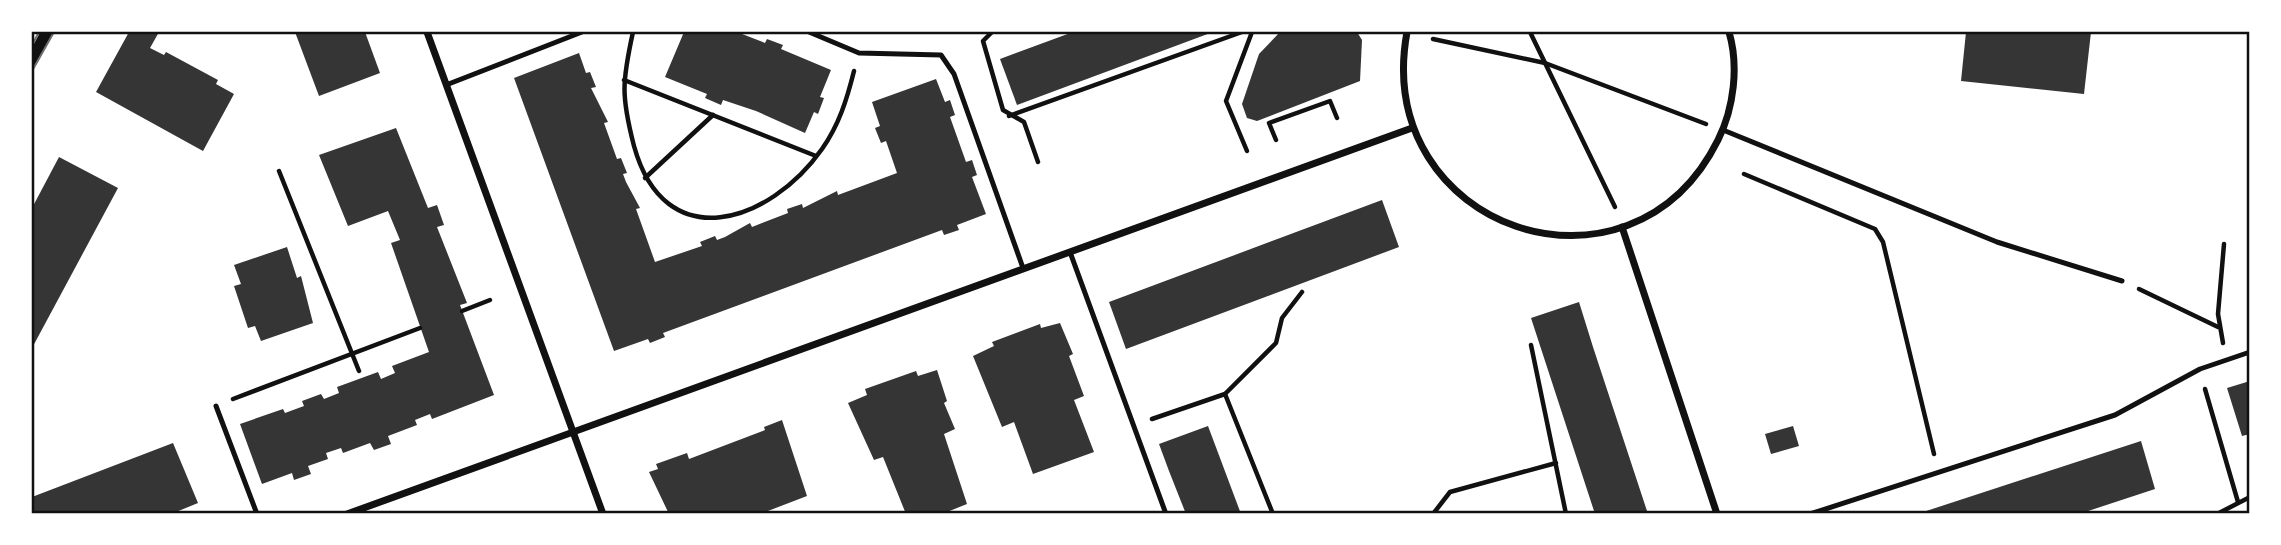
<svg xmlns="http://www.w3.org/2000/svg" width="2281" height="545" font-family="'Public Sans',sans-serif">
<rect width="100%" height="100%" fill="#fff"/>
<g fill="#353535">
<path d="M129 32H159L150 48 164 55 166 52 218 80 216 84 234 94 203 151 96 92Z"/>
<path d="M295 32H365L380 73 319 96Z"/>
<path d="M684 32H737L765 43 767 39 783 45 781 49 831 70 820 97 824 98 818 114 814 112 805 133 756 111 723 100 721 105 705 98 707 94 665 77Z"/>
<path d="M1073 32H1213L1017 105 1000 59Z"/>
<path d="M1280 32H1357L1362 40 1360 81 1257 121 1247 118 1242 104 1259 54Z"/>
<path d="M1966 32H2091L2084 94 1961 81Z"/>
<path d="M579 53 586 73 590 72 596 87 591 88 608 122 604 123 617 159 621 158 627 173 623 174 626 182 640 208 636 209 655 262 702 246 700 242 715 236 717 240 725 237 750 223 752 227 788 213 787 209 802 204 803 208 837 191 838 195 897 173 886 141 881 143 875 128 880 126 872 102 936 79 945 102 950 100 955 115 950 117 966 162 972 160 977 175 972 177 986 214 957 225 959 230 944 235 942 230 663 333 665 337 650 343 648 339 614 351 514 78Z"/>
<path d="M396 128 428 208 437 205 444 225 437 227 467 303 460 305 494 395 432 419 430 414 415 420 417 425 388 436 391 444 374 450 370 443 343 453 341 448 326 453 328 459 308 466 311 474 294 480 292 473 262 484 240 424 283 409 285 413 304 406 302 401 321 394 324 399 339 393 337 387 378 372 381 379 395 373 392 366 429 352 391 243 400 240 388 211 348 226 319 155Z"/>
<path d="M59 157 118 188 32 348V208Z"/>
<path d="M1382 200 1399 247 1126 349 1109 302Z"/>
<path d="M287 247 297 278 301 276 313 323 261 341 255 326 248 328 234 286 241 284 234 265Z"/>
<path d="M1579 302 1593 347 1648 514H1595L1531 318Z"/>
<path d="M1060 323 1073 354 1069 356 1084 396 1074 400 1094 452 1033 474 1014 422 1002 427 973 356 994 346 992 342 1040 324 1041 328Z"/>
<path d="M937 370 947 401 944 403 955 429 944 434 967 504 942 514H906L883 457 874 460 848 403 867 395 865 389 916 371 918 376Z"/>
<path d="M2250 381V434L2242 436 2227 388Z"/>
<path d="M782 420 807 496 760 514H669L649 472 658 469 656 464 687 453 689 459 765 430 764 427Z"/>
<path d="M1208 426 1241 514H1186L1169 471 1159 444Z"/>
<path d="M1793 426 1799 446 1771 454 1765 434Z"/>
<path d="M2141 441 2155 489 2079 514H1917Z"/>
<path d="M173 443 198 503 171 514H32V497Z"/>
</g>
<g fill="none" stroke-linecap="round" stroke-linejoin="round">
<g stroke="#111" stroke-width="4.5">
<path d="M633 32C622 82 621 96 634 146 665 258 770 223 822 149 839 125 847 99 854 71"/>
<path d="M992 32 983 41 1003 110 1024 122 1038 162"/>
<path d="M1530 32 1615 207"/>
<path d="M1433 39 1545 63 1706 124"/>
<path d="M624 80 816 156"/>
<path d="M1009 116 1242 32"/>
<path d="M1276 140 1269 123 1330 101 1337 118"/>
<path d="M1247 151 1226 101 1252 32"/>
<path d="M279 171 359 371"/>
<path d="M1744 174 1875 229 1883 242 1934 454"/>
<path d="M645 178 713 115"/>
<path d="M2139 289 2218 327"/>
<path d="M462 311 490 300"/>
<path d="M2223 343 2218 314 2224 244"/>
<path d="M1531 345 1566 514"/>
<path d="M2205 389 2238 502"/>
<path d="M1225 394 1276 343 1282 318 1302 292"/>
<path d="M233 399 420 328"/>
<path d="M1152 419 1225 394 1273 514"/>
<path d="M1433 514 1450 492 1556 463"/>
<path d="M2217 514 2250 497"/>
</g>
<g stroke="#111" stroke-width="5">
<path d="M809 32 859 53 941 55 954 74 1023 268"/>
<path d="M446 85 582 32"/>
<path d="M1723 130 1997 242 2122 281"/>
<path d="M1070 252 1166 514"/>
<path d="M216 406 257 514"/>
<path d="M1810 514 2115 415 2200 369 2250 352"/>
</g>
<g stroke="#111" stroke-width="7">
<path d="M427 32 603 514"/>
<path d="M1407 32C1371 229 1630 317 1718 140 1734 108 1739 66 1729 32"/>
<path d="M1622 227 1717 514"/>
<path d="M347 514 1412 128"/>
</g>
<path stroke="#111" stroke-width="12" d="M32 60 47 32"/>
<g stroke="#707070" stroke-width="2">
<path d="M32 45 39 32"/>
<path d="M32 71 54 32"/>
</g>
</g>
<rect width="2281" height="545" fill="none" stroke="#ffffff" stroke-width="66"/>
<rect x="33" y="33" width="2215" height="479" fill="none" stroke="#111" stroke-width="2.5"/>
</svg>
